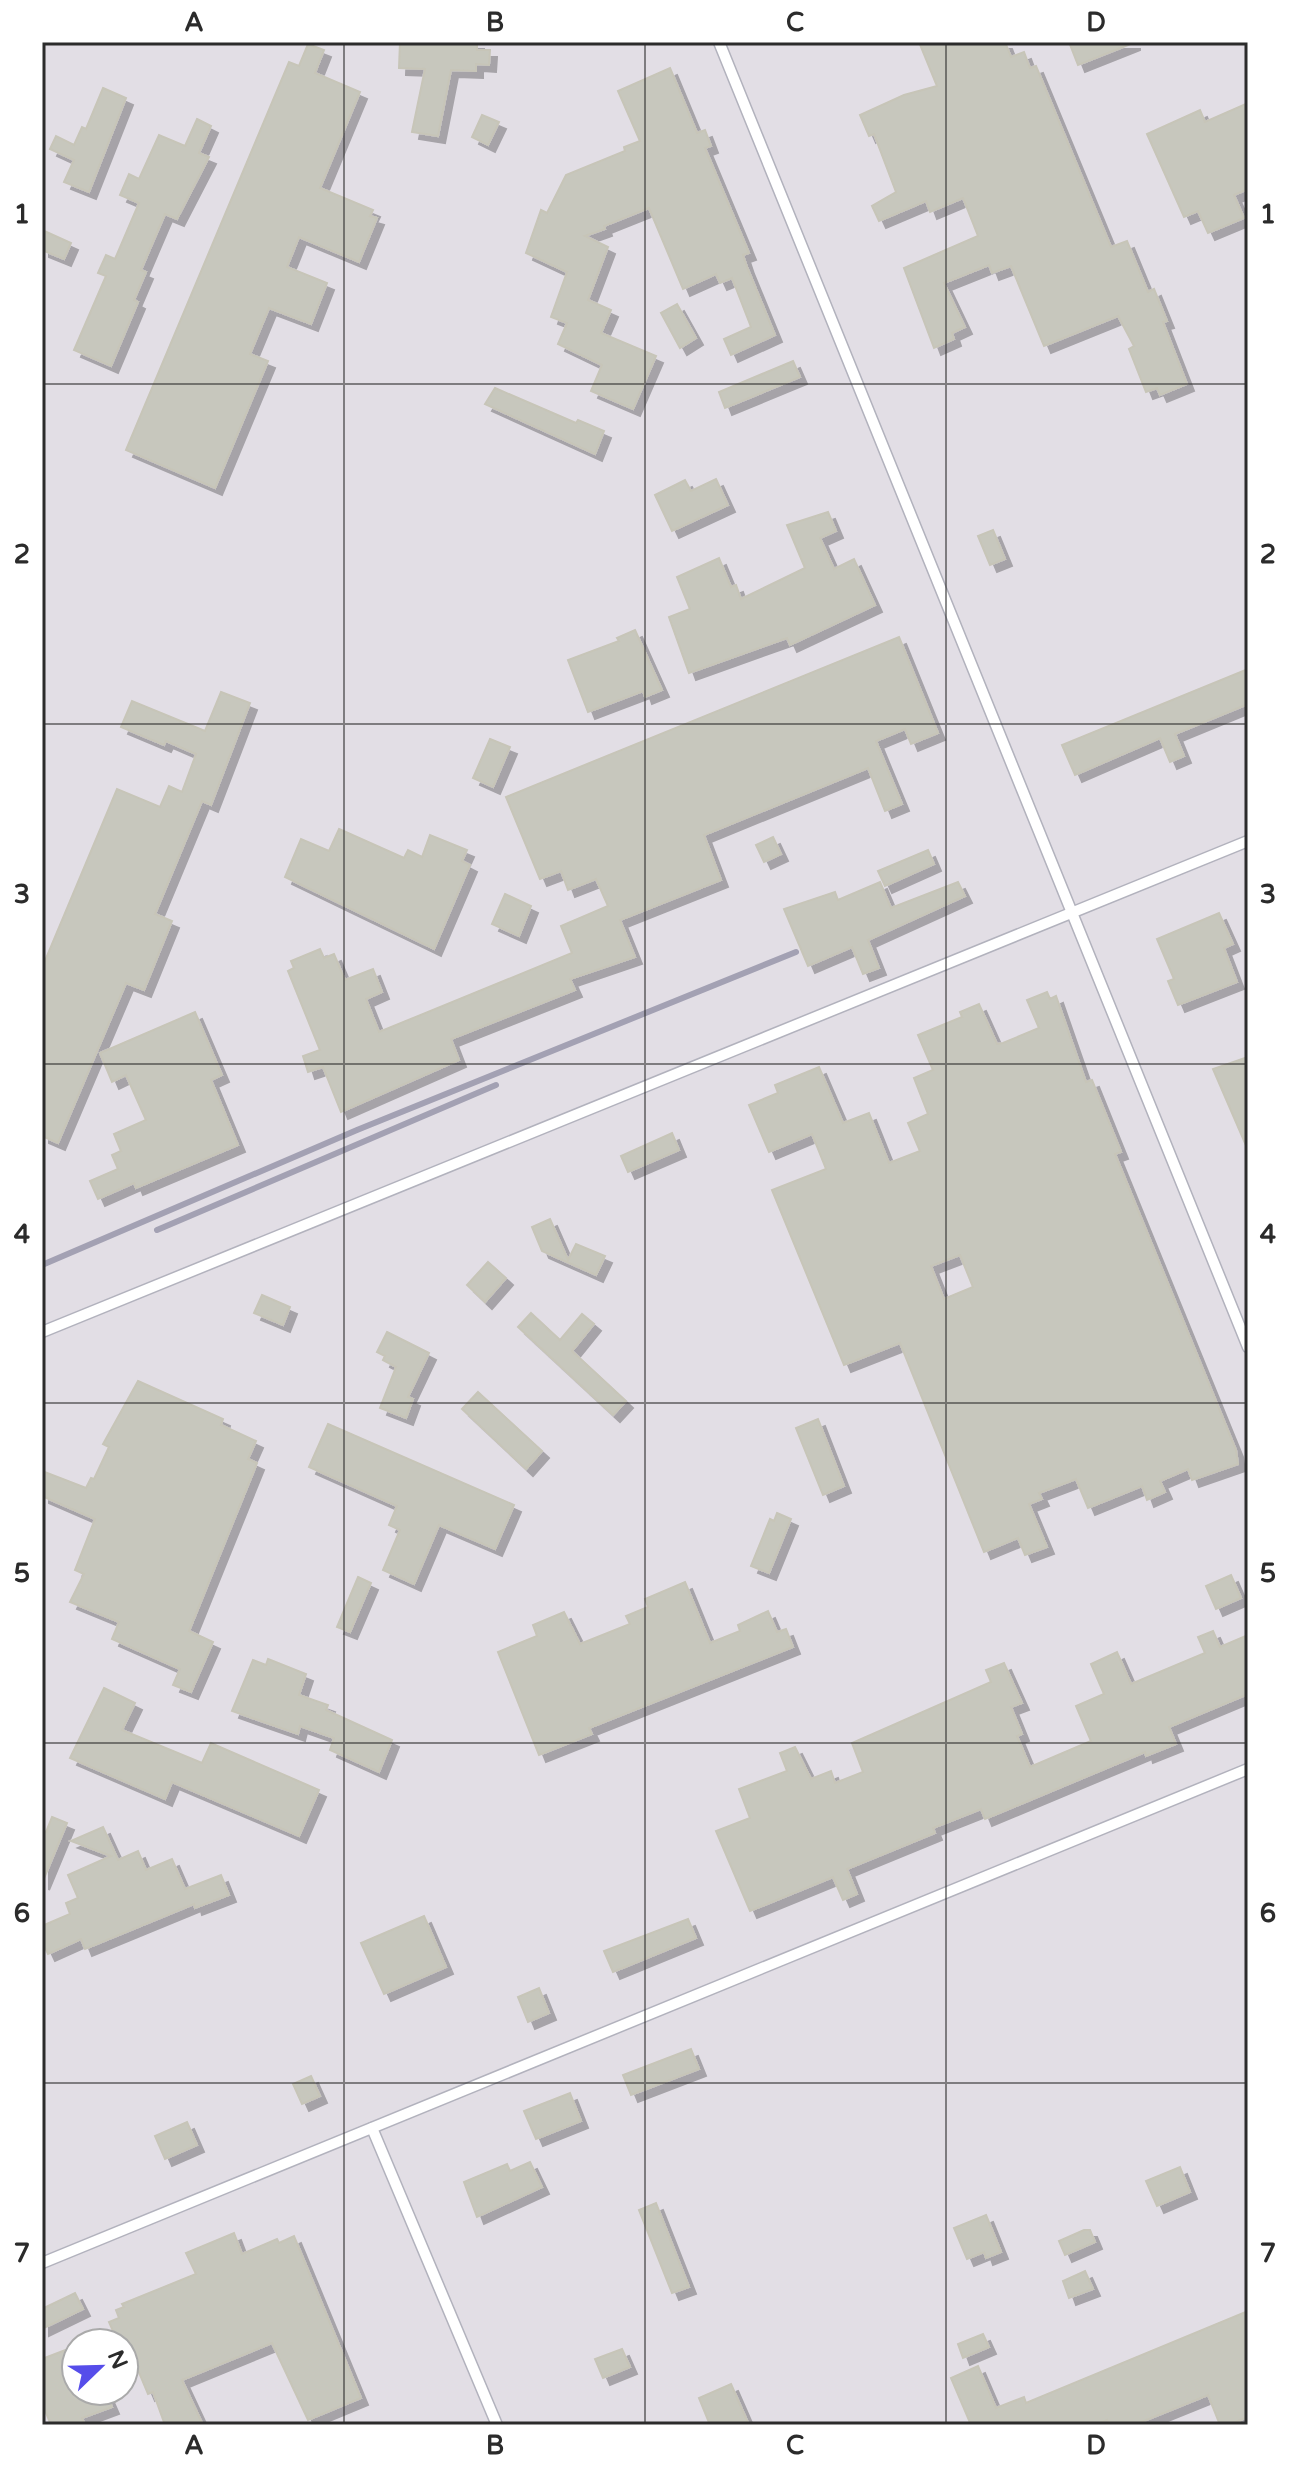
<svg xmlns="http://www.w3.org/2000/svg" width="1290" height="2467" font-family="'Varela Round',sans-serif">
<defs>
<filter id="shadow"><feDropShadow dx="7" dy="7" stdDeviation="0" flood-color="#0004"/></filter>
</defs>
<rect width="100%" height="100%" fill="#ebe9de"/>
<path fill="#e2dee5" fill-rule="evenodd" d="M42 42H1248V2425H42ZM76 2343H124V2391H76Z"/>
<g fill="#c7c7bd" stroke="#c7c5b8" stroke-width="2" fill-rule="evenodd" filter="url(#shadow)">
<path d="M400 42H477V50H490L489 65 476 64V71L451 70 438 136 412 132 425 69 399 68Z"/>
<path d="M919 42H1005L1011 57 1024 52 1030 68 1036 66 1111 247 1127 241 1148 292 1154 289 1167 321 1163 322 1187 384 1160 395 1157 388 1146 392 1129 349 1134 346 1118 316 1044 346 1011 266 992 273 989 265 944 283 965 327 952 333 954 339 934 348 904 268 978 236 963 198 930 212 926 201 879 221 872 206 896 192 874 134 869 136 860 115 904 95 937 86Z"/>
<path d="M1069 42H1133V43L1078 65Z"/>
<path d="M308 44 324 50 315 73 360 92 320 188 373 210 370 216 377 218 359 262 299 237 287 267 327 283 311 324 269 308 250 354 268 361 215 488 126 450 289 62 299 66Z"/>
<path d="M670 68 697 133 705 130 711 146 705 148 749 253 743 255 747 267 775 335 731 355 724 339 751 327 732 278 720 283 716 274 683 289 649 208 604 226 605 229 585 236 608 247 588 300 611 310 601 333 656 356 633 409 591 391 602 365 558 344 567 323 551 317 567 272 526 253 541 210 547 213 566 175 625 151 624 147 640 141 618 91Z"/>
<path d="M103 88 126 98 89 192 64 182 74 160 50 149 56 136 74 145 82 127 86 129Z"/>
<path d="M1248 103V189L1234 195 1244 218 1208 233 1198 211 1184 217 1147 134 1200 110 1205 122Z"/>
<path d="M482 115 499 122 488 145 472 137Z"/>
<path d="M197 119 211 126 199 153 209 157 177 219 165 214 141 270 146 272 134 300 138 302 111 366 74 350 106 276 98 273 106 255 115 259 139 203 120 195 129 174 139 179 159 135 185 146Z"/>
<path d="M42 230 71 243 64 259 42 250Z"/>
<path d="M677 304 696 338 680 348 661 313Z"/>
<path d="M793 361 800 377 725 408 719 392Z"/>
<path d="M495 388 576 423 578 420 604 431 595 454 485 404Z"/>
<path d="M716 479 728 505 672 531 655 495 685 480 691 491Z"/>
<path d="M828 512 836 531 820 538 834 569 854 559 875 605 790 645 787 638 689 673 669 617 690 609 677 577 719 558 731 587 736 585 741 599 805 568 787 525Z"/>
<path d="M993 530 1005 559 990 565 978 536Z"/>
<path d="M635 630 662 690 645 697 643 691 588 712 568 660 619 641 617 638Z"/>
<path d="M899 637 938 733 911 744 905 729 876 741 902 804 885 811 868 768 704 835 721 880 620 920 635 957 570 979 575 990 451 1039 459 1060 341 1112 323 1067 308 1072 303 1056 320 1050 288 971 294 968 291 961 320 949 324 958 334 954 345 980 373 969 382 992 366 999 379 1032 572 953 561 926 608 906 596 879 568 890 561 871 540 879 506 797Z"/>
<path d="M1248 669V704L1175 734 1184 756 1170 762 1160 738 1075 775 1062 745Z"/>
<path d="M221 692 250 703 211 805 202 801 155 914 172 921 144 990 126 983 58 1143 42 1136V968L117 789 160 807 169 786 182 792 196 754 166 741 164 745 121 727 132 701 205 731Z"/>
<path d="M490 739 510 747 493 787 473 778Z"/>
<path d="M339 829 404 858 408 850 422 857 430 835 467 850 462 861 470 865 434 949 285 877 301 839 329 851Z"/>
<path d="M773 837 781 854 764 862 756 845Z"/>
<path d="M928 850 934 864 885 886 878 871Z"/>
<path d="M880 882 891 908 958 882 965 896 868 940 879 968 863 974 852 947 808 966 784 909 835 892 838 900Z"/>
<path d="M505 894 531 906 519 936 492 924Z"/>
<path d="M1219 913 1233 944 1224 948 1237 982 1178 1005 1168 981 1174 979 1157 939Z"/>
<path d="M1047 992 1050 999 1056 996 1086 1082 1092 1080 1121 1152 1115 1154 1236 1450 1238 1464 1192 1480 1188 1469 1160 1481 1165 1492 1147 1500 1142 1486 1088 1508 1076 1479 1039 1493 1042 1499 1029 1504 1047 1547 1025 1555 1018 1538 984 1552 900 1343 844 1365 772 1190 826 1169 812 1134 769 1152 749 1105 778 1093 775 1085 819 1067 843 1123 869 1113 889 1163 920 1151 908 1123 928 1114 914 1078 933 1070 918 1035 962 1017 960 1012 979 1004 997 1044 1003 1043 1039 1028 1027 1000ZM960 1255 973 1287 944 1299 931 1266Z"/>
<path d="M195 1012 222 1075 211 1080 238 1145 136 1188 134 1183 98 1199 90 1181 118 1169 112 1155 121 1151 114 1134 146 1120 126 1075 112 1082 100 1053Z"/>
<path d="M1248 1057V1150L1213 1069Z"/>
<path d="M672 1133 679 1150 628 1172 621 1156Z"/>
<path d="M550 1219 568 1260 576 1244 605 1256 596 1275 542 1251 532 1227Z"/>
<path d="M488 1262 506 1278 485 1302 467 1285Z"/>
<path d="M262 1295 290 1307 283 1325 254 1313Z"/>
<path d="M531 1313 560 1340 582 1314 594 1324 572 1351 626 1401 613 1415 518 1327Z"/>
<path d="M387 1332 429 1353 408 1397 413 1399 406 1418 380 1408 396 1367 383 1360 385 1356 377 1352Z"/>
<path d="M138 1381 223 1419 221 1425 256 1441 248 1459 257 1463 189 1631 213 1642 191 1692 173 1685 180 1669 112 1639 119 1622 70 1602 84 1574 75 1570 95 1519 42 1496V1471L86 1488 91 1478 94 1479 109 1447 103 1444Z"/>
<path d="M478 1392 542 1451 526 1469 462 1409Z"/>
<path d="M818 1419 844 1486 823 1495 796 1428Z"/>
<path d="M328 1424 514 1505 495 1549 439 1525 414 1584 383 1570 400 1530 389 1525 397 1506 309 1467Z"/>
<path d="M777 1513 791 1519 769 1573 751 1566 770 1519 774 1521Z"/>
<path d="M1231 1575 1241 1598 1216 1609 1206 1586Z"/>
<path d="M358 1577 371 1583 350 1632 337 1627Z"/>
<path d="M685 1582 710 1643 740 1631 738 1625 768 1611 777 1632 786 1629 793 1647 589 1728 592 1734 539 1755 498 1652 537 1636 533 1625 564 1612 580 1644 630 1624 626 1616 648 1607 645 1599Z"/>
<path d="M1213 1631 1220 1647 1248 1635V1694L1169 1727 1176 1744 1146 1756 1145 1752 985 1819 981 1809 933 1828 935 1833 847 1869 857 1894 843 1900 833 1877 750 1911 716 1831 750 1818 739 1789 787 1771 780 1753 795 1747 811 1779 831 1771 835 1783 863 1772 852 1743 991 1682 986 1670 1004 1663 1022 1703 1011 1707 1022 1734 1017 1736 1030 1767 1091 1741 1076 1706 1104 1694 1091 1664 1117 1652 1131 1684 1205 1653 1198 1637Z"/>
<path d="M268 1659 306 1674 299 1695 328 1705 326 1710 392 1740 379 1772 330 1750 334 1738 300 1726 298 1734 232 1711 253 1660 266 1665Z"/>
<path d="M104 1688 135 1703 122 1730 202 1763 211 1743 319 1790 299 1836 172 1782 165 1799 70 1758Z"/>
<path d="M52 1817 67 1823 42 1883V1830L46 1832Z"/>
<path d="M103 1827 118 1860 138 1851 146 1870 172 1859 185 1889 221 1875 229 1895 195 1908 194 1904 85 1949 81 1939 48 1954 42 1941V1926L70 1914 66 1903 78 1898 68 1875 111 1856 71 1841Z"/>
<path d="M424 1916 446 1967 384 1994 361 1943Z"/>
<path d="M688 1919 696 1938 613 1972 604 1951Z"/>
<path d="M539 1988 549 2013 528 2022 518 1997Z"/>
<path d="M691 2049 699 2069 631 2095 623 2075Z"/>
<path d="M311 2076 320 2096 302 2104 293 2084Z"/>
<path d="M570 2093 581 2121 536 2139 524 2111Z"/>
<path d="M187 2122 197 2145 165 2159 155 2136Z"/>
<path d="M530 2162 542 2187 477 2217 464 2182 507 2164 510 2171Z"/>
<path d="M1180 2167 1190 2192 1157 2206 1146 2181Z"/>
<path d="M656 2203 689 2287 672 2293 639 2210Z"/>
<path d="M986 2215 1001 2252 986 2258 984 2252 967 2259 954 2228Z"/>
<path d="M1084 2230H1090L1095 2242 1065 2255 1059 2241Z"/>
<path d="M234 2233 242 2254 277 2239 279 2243 294 2236 361 2398 308 2420 272 2343 182 2380 203 2425H165L153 2392 148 2394 128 2346 124 2348V2343H87L113 2331 109 2322 119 2318 116 2310 124 2307 122 2304 196 2274 186 2253Z"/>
<path d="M1085 2271 1093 2289 1069 2298 1063 2281Z"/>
<path d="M75 2293 83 2309 42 2329V2309Z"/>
<path d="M1248 2311V2417L1228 2425H1220L1208 2395 1134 2425H1109L1107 2420 1095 2425H971L951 2378 978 2366 996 2408 1024 2397 1026 2403Z"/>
<path d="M983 2334 989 2347 963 2358 958 2344Z"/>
<path d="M76 2346V2391H105L112 2407 82 2418 85 2425H51L42 2403V2359Z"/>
<path d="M622 2349 630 2367 603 2378 595 2359Z"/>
<path d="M731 2384 749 2425H710L699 2398Z"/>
</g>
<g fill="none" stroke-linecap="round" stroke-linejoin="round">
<g stroke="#b2b2bd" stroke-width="13">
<g id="lane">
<path d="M719 42 1248 1347"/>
<path d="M42 1332 1248 841"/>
<path d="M372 2128 497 2425"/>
<path d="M42 2263 1248 1769"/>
</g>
</g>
<use href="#lane" stroke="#fff" stroke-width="10"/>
<g stroke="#a3a1b3" stroke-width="6">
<path d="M157 1230 496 1085"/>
<path d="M42 1265 357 1130 796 952"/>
</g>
</g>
<path fill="none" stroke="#2b2b2b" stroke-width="2" stroke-opacity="0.55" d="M344 42V2425M645 42V2425M946 42V2425M42 384H1248M42 724H1248M42 1064H1248M42 1403H1248M42 1743H1248M42 2083H1248"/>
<rect width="1290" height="2467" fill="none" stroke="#ffffff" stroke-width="88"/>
<g transform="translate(100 2367) rotate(67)"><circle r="38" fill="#ffffff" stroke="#aaaaaa" stroke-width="2"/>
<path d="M0-6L14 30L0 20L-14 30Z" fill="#564dea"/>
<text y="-12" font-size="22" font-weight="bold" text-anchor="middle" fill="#2b2b2b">N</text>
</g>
<rect x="44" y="44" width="1202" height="2379" fill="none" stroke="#2b2b2b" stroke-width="3"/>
<g font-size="26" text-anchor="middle" font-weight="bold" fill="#2b2b2b">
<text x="194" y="31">A</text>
<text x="495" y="31">B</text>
<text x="795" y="31">C</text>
<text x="1096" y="31">D</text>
<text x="22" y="223">1</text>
<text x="1268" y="223">1</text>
<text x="22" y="563">2</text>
<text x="1268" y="563">2</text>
<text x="22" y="903">3</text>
<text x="1268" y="903">3</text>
<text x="22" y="1243">4</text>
<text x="1268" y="1243">4</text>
<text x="22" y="1582">5</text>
<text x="1268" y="1582">5</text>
<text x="22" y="1922">6</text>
<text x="1268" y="1922">6</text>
<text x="22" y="2262">7</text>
<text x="1268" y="2262">7</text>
<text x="194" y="2454">A</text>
<text x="495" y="2454">B</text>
<text x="795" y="2454">C</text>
<text x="1096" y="2454">D</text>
</g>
</svg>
